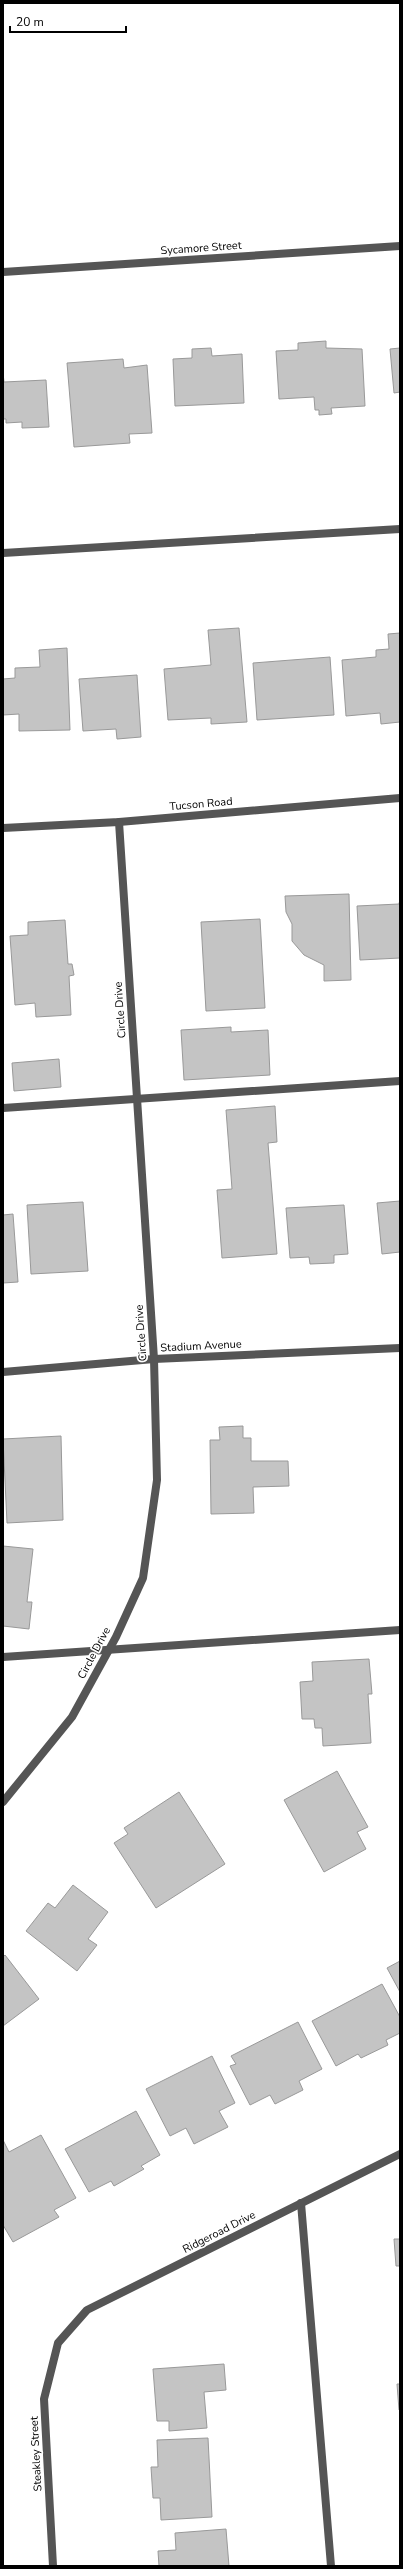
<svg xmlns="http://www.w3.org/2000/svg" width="403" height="2569" font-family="'Nunito Sans',sans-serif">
<rect width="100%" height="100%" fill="#fff"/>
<g fill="#c4c4c4" stroke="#999">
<path d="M326 341V348L362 349 365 406 331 408 332 414 319 415V410H315L314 397 279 399 276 351 298 350V343Z"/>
<path d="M211 348 212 356 242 354 244 403 175 406 173 359 192 358V349Z"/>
<path d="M400 348V392L394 393 390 349Z"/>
<path d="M123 359 124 368 147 365 152 433 129 434 130 443 74 447 67 363Z"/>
<path d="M3 373 4 382 46 380 49 427 22 428V422L6 423V419H3Z"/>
<path d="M239 628 247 722 211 724V718L168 720 164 669 211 665 208 630Z"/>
<path d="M400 633V722L381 724 380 713 346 716 342 660 376 657V650L389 649 388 634Z"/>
<path d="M67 648 70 730 19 731V714L3 715V679L15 678V668L40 667 39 650Z"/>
<path d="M330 657 334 715 257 720 253 663Z"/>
<path d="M137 675 141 737 117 739 116 729 83 731 79 679Z"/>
<path d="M349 894 351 980 324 981V965L304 955 292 941V924L286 912 285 896Z"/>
<path d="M400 899V958L360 960 357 906 399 904Z"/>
<path d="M260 919 265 1008 206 1011 201 922Z"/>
<path d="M65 920 68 964H72L74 975 69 976 71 1015 36 1017 35 1003 15 1005 10 936 28 935V922Z"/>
<path d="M231 1027V1032L268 1030 270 1075 184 1080 181 1030Z"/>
<path d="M59 1059 61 1087 14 1091 12 1063Z"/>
<path d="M275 1106 277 1142 268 1143 277 1254 222 1258 217 1190 232 1189 226 1110Z"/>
<path d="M400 1201V1252L382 1254 377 1203Z"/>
<path d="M83 1202 88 1271 31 1274 27 1205Z"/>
<path d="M344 1205 348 1254 334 1255V1263L310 1264 309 1257 290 1258 286 1208Z"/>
<path d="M13 1214 18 1282 3 1283V1215Z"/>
<path d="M243 1426V1438H251V1461H288L289 1486 253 1487 254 1513 211 1514 210 1440H220L219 1427Z"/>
<path d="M61 1436 63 1520 7 1523 3 1439Z"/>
<path d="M3 1546 33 1549 27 1602H32L29 1629 3 1626Z"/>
<path d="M369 1659 372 1694H368L371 1743 323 1746 322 1728H315L314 1719H302L300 1682 313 1681 312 1662Z"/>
<path d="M337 1771 368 1827 357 1832 366 1849 324 1872 284 1800Z"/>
<path d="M179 1792 225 1864 156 1908 114 1843 128 1834 124 1828Z"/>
<path d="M73 1885 108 1912 88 1939 97 1945 77 1971 26 1931 48 1903 55 1908Z"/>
<path d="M5 1955 39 1999 3 2026V1957Z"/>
<path d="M400 1961V1992L387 1968Z"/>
<path d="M382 1984 400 2017V2033L386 2040 388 2045 361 2058 358 2054 336 2066 312 2021Z"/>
<path d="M298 2022 322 2069 299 2081 303 2090 275 2104 270 2095 250 2105 230 2066 236 2064 231 2056Z"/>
<path d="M212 2056 235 2103 219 2111 228 2127 194 2144 186 2128 170 2136 146 2089Z"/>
<path d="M136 2111 160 2155 141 2166 144 2169 114 2186 111 2181 89 2192 65 2149Z"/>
<path d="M41 2135 76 2198 54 2210 59 2217 13 2242 3 2225V2140L9 2152Z"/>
<path d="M394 2239H400V2266H396Z"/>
<path d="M224 2364 226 2390 204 2392 207 2428 169 2431V2421H157L153 2369Z"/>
<path d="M397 2384H400V2410H399Z"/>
<path d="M208 2438 212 2517 161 2520 160 2498H153L151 2467H158L157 2440Z"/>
<path d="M226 2529 229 2566H159L158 2551 176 2550 175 2533Z"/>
</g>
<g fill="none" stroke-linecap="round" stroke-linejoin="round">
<g stroke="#555" stroke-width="8">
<path d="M3 553 400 529"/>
<path d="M3 1108 400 1081"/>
<path d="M3 1657 400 1630"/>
<path d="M301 2203 331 2566"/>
</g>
<g stroke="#555" stroke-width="8">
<path d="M3 272 400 246"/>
<path d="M3 828 119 822 400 798"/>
<path d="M3 1372 154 1359 400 1348"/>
<path d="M3 1802 72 1717 116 1637 143 1578 157 1480 154 1359 119 822"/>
<path d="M53 2566 44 2399 58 2343 87 2310 400 2154"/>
</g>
</g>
<g text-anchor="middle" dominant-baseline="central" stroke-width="3.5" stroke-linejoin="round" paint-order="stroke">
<g font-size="11" fill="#000" stroke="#fff">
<text transform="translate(201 248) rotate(-4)">Sycamore Street</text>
<text transform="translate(201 804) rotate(-5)">Tucson Road</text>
<text transform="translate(120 1010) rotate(-94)">Circle Drive</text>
<text transform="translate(141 1333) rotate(-94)">Circle Drive</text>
<text transform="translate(201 1346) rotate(-3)">Stadium Avenue</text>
<text transform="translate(94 1653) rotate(-62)">Circle Drive</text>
<text transform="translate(219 2232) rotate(-27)">Ridgeroad Drive</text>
<text transform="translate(36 2454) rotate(-93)">Steakley Street</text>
</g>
</g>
<rect width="403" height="2569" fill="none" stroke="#000000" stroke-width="8"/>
<path d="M10 26v6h116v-6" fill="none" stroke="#000000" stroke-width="2"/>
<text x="16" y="26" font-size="12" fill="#000000" stroke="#ffffff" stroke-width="3" paint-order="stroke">20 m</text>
</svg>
